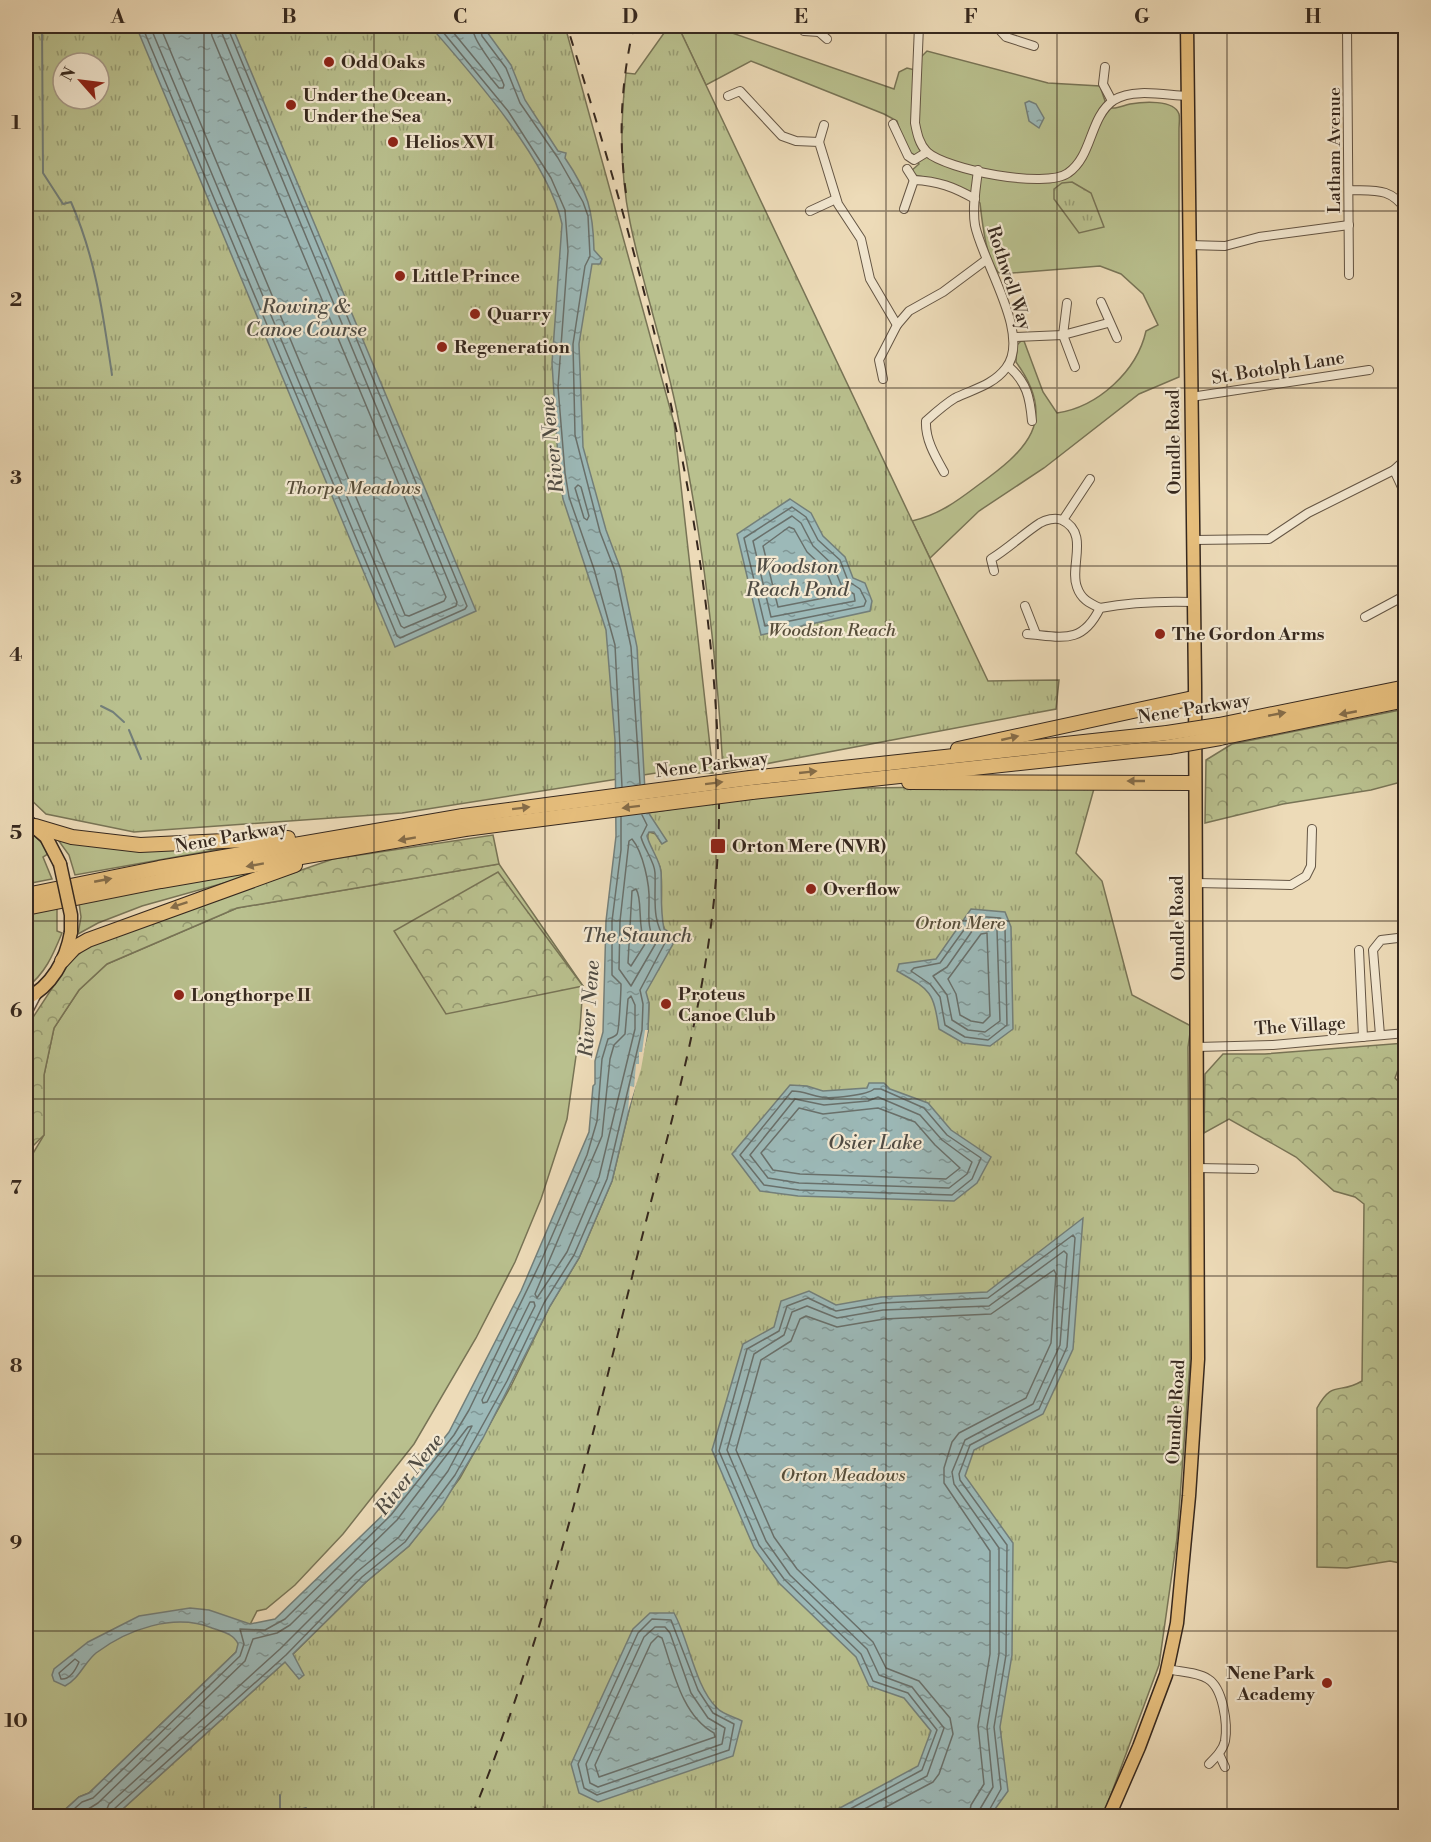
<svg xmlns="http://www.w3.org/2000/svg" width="1431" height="1842" font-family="'Libre Bodoni',serif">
<defs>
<pattern id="forest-crowns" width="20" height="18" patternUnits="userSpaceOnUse" patternTransform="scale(1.5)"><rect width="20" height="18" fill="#b9c08e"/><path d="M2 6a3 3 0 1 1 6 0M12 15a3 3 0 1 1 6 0" fill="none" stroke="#979c73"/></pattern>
<pattern id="park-tufts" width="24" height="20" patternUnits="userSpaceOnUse" patternTransform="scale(1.5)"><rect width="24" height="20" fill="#b9c08e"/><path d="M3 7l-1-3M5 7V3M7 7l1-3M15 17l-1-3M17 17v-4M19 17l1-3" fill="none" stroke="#979c73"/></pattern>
<pattern id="water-ripples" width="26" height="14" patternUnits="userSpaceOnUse" patternTransform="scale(1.5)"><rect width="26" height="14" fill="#9cb9b8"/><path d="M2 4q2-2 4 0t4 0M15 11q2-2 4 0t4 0" fill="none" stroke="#809695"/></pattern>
</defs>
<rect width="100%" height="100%" fill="#eddbb8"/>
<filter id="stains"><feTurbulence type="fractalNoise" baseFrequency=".00333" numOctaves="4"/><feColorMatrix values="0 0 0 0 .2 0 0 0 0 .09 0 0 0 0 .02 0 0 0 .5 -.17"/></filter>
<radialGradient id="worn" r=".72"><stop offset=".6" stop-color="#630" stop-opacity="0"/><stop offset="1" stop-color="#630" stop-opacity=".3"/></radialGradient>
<g fill="#b9c08e" stroke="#787456" stroke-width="1.5">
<path d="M678 26H712L894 89 899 72 907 68 919 71 921 57 927 51 1048 83 1100 86 1107 107C1115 110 1121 106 1130 104 1142 102 1174 99 1179 114 1180 118 1179 125 1179 129V377L1139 394 1044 468 979 511 930 558 912 521C938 515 956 502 977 486 1027 450 1059 421 1016 362L1017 345 1021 341H1024L1043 392 1057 413C1098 407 1137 371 1146 331L1158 325 1143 294 1121 274 1100 266 1000 274C986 262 982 221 980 203 959 184 940 180 914 175L911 171 919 164 904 145 897 121 884 114 751 61 706 85Z"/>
<path d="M26 827 45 846 48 854 43 857 52 879 26 884Z"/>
<path d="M56 837 232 847 75 875 69 855Z"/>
<path d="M281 863V867L142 906 98 923 78 934 81 917 79 903Z"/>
<path d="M499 864 583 986 580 1028 567 1119 541 1199 515 1262 476 1338 414 1444 343 1534 295 1585 266 1609 257 1611 236 1652 89 1793 79 1797 58 1816H26V1165L44 1135V1075L54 1028 79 990 107 964 237 908Z"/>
<path d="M57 907V931L62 933C53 955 45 974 26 988V913Z"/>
</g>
<g fill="url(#forest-crowns)" stroke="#787456" stroke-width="1.5">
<path d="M1405 709V781L1371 790 1283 804 1205 823 1206 760 1232 744Z"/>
<path d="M493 835 499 864 237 908 107 964 79 990 54 1028 44 1075V1135L26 1153V1028L68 964 91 943 333 859Z"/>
<path d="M498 872 583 986 446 1014 394 931Z"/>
<path d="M1405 1043V1051L1395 1078 1406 1089 1405 1564 1390 1561 1347 1568 1317 1567V1408C1333 1379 1339 1395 1362 1381L1364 1204 1355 1197 1334 1191 1296 1157 1229 1119 1204 1133 1205 1074 1223 1054H1265Z"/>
</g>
<g fill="url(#park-tufts)" stroke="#787456" stroke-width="1.5" fill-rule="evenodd">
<path d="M26 26H565L674 423 713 773H656L402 813 134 832 46 814 26 795ZM63 63H99V99H63Z"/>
<path d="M669 26H678L988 681 1059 680 1056 709 723 772C717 651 701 530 677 412 664 348 643 286 630 222 620 173 620 123 626 73L635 74Z"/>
<path d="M1072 182 1091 193 1104 227 1079 233 1054 199V189L1062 183Z"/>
<path d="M1095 785 1076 853 1102 881 1132 995 1191 1026 1188 1047 1190 1363 1177 1538 1159 1665 1103 1816H115L286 1661 366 1582 409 1546 460 1478 512 1384 550 1306 579 1258 612 1181 648 1031 649 1003 645 992 671 944C668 934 660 925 661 913 661 903 663 876 660 867 656 856 644 842 649 832L656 834 662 844 648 813 785 791 866 788Z"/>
</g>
<g fill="url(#water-ripples)" stroke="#737f7a" stroke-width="1.5">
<path d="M136 26H232L476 611 395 647Z"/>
<path d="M430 26H485L487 32 511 65 525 100 558 151 566 153 565 158C588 192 593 210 594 250L602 259 600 264H592L579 344 583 447 606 530 621 570 637 647 646 809 667 841 662 844 654 832H649L647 836C650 848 660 860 661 872 662 891 660 910 664 929L671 933 673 944 646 992 649 1003 648 1031 612 1181 579 1258 550 1306 483 1438 443 1504 409 1546 366 1582 293 1654 304 1675 299 1679 285 1662 115 1816H58L79 1797 89 1793 236 1652 238 1644C234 1634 223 1632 212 1628 174 1613 128 1629 96 1653 84 1663 79 1679 65 1686L54 1681 52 1675 54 1669 88 1642 139 1616 190 1608 209 1610 250 1624 275 1619 387 1511 449 1432 521 1291 589 1132 593 1086 595 1084V1061L603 1032 606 921 616 836 615 740 606 630 563 499 559 474 552 363 562 224C549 161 472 74 430 26Z"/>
<path d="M1029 101 1036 104 1044 118 1039 128 1029 121 1025 103Z"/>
<path d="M790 499 811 513 823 536 845 557 853 578 865 583 872 601 870 611 761 635 737 534Z"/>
<path d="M971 909 1005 912 1011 927 1013 1029 990 1046 963 1043 939 1029C933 990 930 990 897 971L899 964 936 959Z"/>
<path d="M869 1083H884L890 1089 928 1103 951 1130 991 1157 977 1183 954 1201 798 1196 760 1191 732 1154 790 1085 807 1086 823 1091 867 1088Z"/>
<path d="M1083 1218 1073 1349 1043 1414 974 1450 965 1476 1013 1543 1012 1655 1000 1727 1008 1791 990 1816H825L918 1766 931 1731 904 1698 869 1686 856 1657 779 1583 754 1548 712 1450 743 1344 774 1327 781 1301 809 1291 836 1305 881 1297 987 1292Z"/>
<path d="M650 1613H674C689 1640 695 1687 717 1708 722 1714 735 1717 742 1721L733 1756 598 1802 579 1793 571 1764 633 1629Z"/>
</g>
<path fill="#eddbb8" d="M645 1030H648L641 1069 628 1111 630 1086 634 1087 636 1064H639V1052H642Z"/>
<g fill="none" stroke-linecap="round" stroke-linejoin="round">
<g stroke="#69706b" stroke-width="1.5">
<path d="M142 26 397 636 400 638 465 609 467 606 227 26"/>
<path d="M150 26 401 626 404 628 456 606 457 602 219 26"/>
<path d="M160 26 405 615 409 616 444 601 446 597 212 36 210 26"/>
<path d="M438 26 508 111 551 178 565 210 568 251 558 387 565 473 569 497 594 569 615 645 622 787"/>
<path d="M448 26 499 88H503L504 85C497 65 474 45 472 26"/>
<path d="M480 26 482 36 506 68 520 103 558 158 583 202 588 216 590 256 585 266 573 344 575 435 600 532 615 571 631 647 640 784"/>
<path d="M578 485 581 487 589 516 587 520 584 518 575 488Z"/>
<path d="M792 507 806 517 818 540 840 560 848 581 860 589 866 601 864 606 765 626 744 538Z"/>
<path d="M792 516 801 523 813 546 833 565 842 587 854 594 855 601 771 617 753 541Z"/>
<path d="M789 527 794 529 807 552 826 570 835 593 834 596 778 607 763 546Z"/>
<path d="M632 839C643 852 650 885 649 902 649 917 647 929 656 943L631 986 619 969 620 921 629 841Z"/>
<path d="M636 889C643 899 637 926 645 944L631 966 628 963 632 891Z"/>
<path d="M974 916 1000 918 1005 928 1007 1025 988 1040 965 1037 945 1025 940 997 930 984 911 971 914 968 940 963Z"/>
<path d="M977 924 994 925 997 930 1000 1021 985 1032 968 1030 952 1020 947 995 933 976 947 967Z"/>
<path d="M987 933 990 1016 983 1023 971 1021 960 1015 956 994 948 979 981 934Z"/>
<path d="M631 996 635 1005V1029L599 1177 567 1252 537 1298 535 1294 602 1136 610 1059 614 1045 625 1034 628 999Z"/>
<path d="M874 1089H881L924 1108 947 1135 981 1158 972 1179 952 1195 799 1190 764 1185 740 1155 792 1091C803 1091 810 1095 821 1097 831 1099 868 1095 874 1089Z"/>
<path d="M878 1097 920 1115 942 1140 972 1162 967 1174 949 1188 799 1183 768 1178 750 1155 795 1099 824 1105 868 1101Z"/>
<path d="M799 1108 823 1114 878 1108 915 1122 935 1145 960 1168 946 1179 800 1174 773 1170 761 1153Z"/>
<path d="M530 1302H534L535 1306 487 1402 483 1403 482 1400Z"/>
<path d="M652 1619 671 1620 698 1690 713 1713 734 1724 729 1750 597 1795 584 1788 578 1764 638 1633Z"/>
<path d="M655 1627H665L670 1633 691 1693 708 1718 725 1728 722 1744 598 1787 590 1783 586 1764 644 1637Z"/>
<path d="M658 1636 662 1638C673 1670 682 1716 714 1733L715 1737 599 1777 595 1765 651 1643Z"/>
<path d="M75 1659 79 1662C76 1669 70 1680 61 1679L59 1673Z"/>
<path d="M66 1816 82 1802 93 1798 240 1656 244 1644 240 1629 265 1630 285 1619 391 1515 454 1435 469 1410 542 1259 587 1155 597 1121 602 1059 608 1039C610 1038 615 1037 617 1034 619 1032 621 991 621 984L612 975V921L621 850V817"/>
<path d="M77 1816 98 1803 245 1661 253 1639 277 1633 290 1625 397 1520 468 1427 472 1426 448 1471 399 1537 357 1572 280 1649 109 1804 104 1816"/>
<path d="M112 1816 114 1809 286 1655 362 1577 405 1542 455 1475 507 1381 544 1303 574 1255 607 1179 642 1030 643 1004 640 990 666 941C651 919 656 899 655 873 655 862 644 849 641 837L647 825 642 815"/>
<path d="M837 1816 922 1770 937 1730 908 1693 873 1681 861 1654 784 1579 759 1545 719 1451 747 1349 779 1331 787 1306 808 1298 836 1311 882 1303 988 1298 1073 1235 1075 1238 1067 1347 1039 1409 970 1445 959 1474 960 1480 1007 1545 1006 1655 994 1727 1001 1789 986 1816"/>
<path d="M851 1816 927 1776 944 1728 912 1687 879 1675 867 1649 790 1575 766 1541 727 1450 754 1354 784 1335 792 1312 807 1306 837 1318 883 1310 989 1306 1064 1251 1067 1254 1060 1345 1033 1404 965 1440 952 1472 954 1484 999 1548V1654L987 1727 993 1787 980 1809 978 1816"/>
<path d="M869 1816 933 1782 939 1774 953 1734 950 1718 919 1681 886 1668 873 1642 797 1569 774 1537 736 1450 761 1360 791 1341 800 1319 806 1316 837 1327 884 1319 991 1314 1054 1270 1056 1274 1051 1343 1026 1398 959 1433 952 1442 944 1468V1483L990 1551V1654L978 1726 984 1784 971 1805 969 1816"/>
</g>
<g stroke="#737f7a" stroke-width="2">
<path d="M42 26 43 173 63 204 71 202C96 259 103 314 112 375"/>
<path d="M101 706 113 712 124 722"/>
<path d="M129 730 141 759"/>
<path d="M277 1816 306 1808"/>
<path d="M280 1816V1795"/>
</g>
<g stroke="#645544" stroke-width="10">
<g id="minor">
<path d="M919 26 915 123C917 133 919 144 927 152 947 170 1046 189 1068 173 1093 156 1089 117 1114 100 1133 88 1165 95 1186 96"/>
<path d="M996 26 1006 37 1034 46"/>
<path d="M1347 26 1349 275"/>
<path d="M804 31 819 32 822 26"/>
<path d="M819 32 827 39"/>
<path d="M1105 67 1103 84 1112 101"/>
<path d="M728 96 740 91 782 136 796 141 819 142 838 204 861 239 870 279 897 325 909 311 943 292 986 260"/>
<path d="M893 124 908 156 914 160 927 152"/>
<path d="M819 142 824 125"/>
<path d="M907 169 914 180C938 181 954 187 975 199"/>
<path d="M1349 190C1375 191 1390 187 1406 210"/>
<path d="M904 209 914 180"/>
<path d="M810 211 836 199"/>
<path d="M1189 245 1225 246 1259 237 1349 225"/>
<path d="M1101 302 1117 338"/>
<path d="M1067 303 1063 335 1075 367"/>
<path d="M1014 337 1063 335 1108 323"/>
<path d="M1008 366C1027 382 1030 398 1032 421"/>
<path d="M883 379 879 360 897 325"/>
<path d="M1191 397 1369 370"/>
<path d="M1394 470 1406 496"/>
<path d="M944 472C935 456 925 439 926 421 935 413 945 404 955 398 974 389 993 385 1006 368 1032 335 982 262 975 225 972 207 976 188 978 170"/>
<path d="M1063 520 1090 479"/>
<path d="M1194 540 1269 539 1308 513 1394 470 1406 459"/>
<path d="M994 571 991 559C1009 548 1023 534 1040 523 1045 520 1055 517 1062 520 1090 533 1069 567 1077 587 1081 599 1089 603 1100 608"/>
<path d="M1025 606 1036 634"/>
<path d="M1365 617 1406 595"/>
<path d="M1027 634C1062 637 1082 645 1100 608 1132 602 1162 601 1194 602"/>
<path d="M1196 883 1291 885 1306 876 1311 866 1312 829"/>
<path d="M1359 950 1363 1037"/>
<path d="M1380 1035 1373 950 1381 940 1406 937"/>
<path d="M1197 1047 1273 1045 1406 1033"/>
<path d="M1197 1168 1254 1169"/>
<path d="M1167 1669C1179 1672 1198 1672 1208 1679 1223 1688 1228 1724 1225 1741 1223 1750 1216 1757 1209 1764"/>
<path d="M1219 1754 1225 1767"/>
<path d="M1111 1812 1120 1816"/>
</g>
</g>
<g stroke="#645544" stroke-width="12">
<path id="tertiary" d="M26 1014 37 993"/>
</g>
<g stroke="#36281e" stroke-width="15">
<g id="primary">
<path d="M26 820 46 837 60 864"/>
<path d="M26 999C52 986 66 960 71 932"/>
<path d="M1109 1816 1139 1747 1166 1675 1177 1623 1189 1496 1198 1359 1195 685 1187 26"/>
</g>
</g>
<g stroke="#36281e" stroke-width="16">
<g id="trunk">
<path d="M1219 725 1406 687"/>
<path d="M1220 738 1406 700"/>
<path d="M958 749 1193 698"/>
<path d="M750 778 1167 733"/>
<path d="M909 782 1194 783"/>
<path d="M752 792 1169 747"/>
<path d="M35 826 72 837 140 845 288 838"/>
<path d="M26 895 159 868 463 816"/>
<path d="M26 908 161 881 465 829"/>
<path d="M62 961 74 948 88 940 295 865"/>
</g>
</g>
<use href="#minor" stroke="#f3e8d1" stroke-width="8"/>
<use href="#tertiary" stroke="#f3e8d1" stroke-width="9"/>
<use href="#primary" stroke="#e6be7c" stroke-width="12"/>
<use href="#trunk" stroke="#e6be7c" stroke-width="14"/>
<g stroke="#36281e" stroke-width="2" stroke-dasharray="10 10" stroke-linecap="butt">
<path d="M626 193C618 138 621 80 634 26"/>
<path d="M472 1816C547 1632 591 1441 639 1249 675 1105 718 963 719 813 721 551 645 274 567 26"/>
</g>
<g stroke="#36281e" stroke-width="15" stroke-linecap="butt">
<path id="primary-bridge" d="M60 864 71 915V932"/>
</g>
<g stroke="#36281e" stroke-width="16" stroke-linecap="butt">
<g id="trunk-bridge">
<path d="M1167 733 1219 725"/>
<path d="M1169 747 1220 738"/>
<path d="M463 816 750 778"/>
<path d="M465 829 752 792"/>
</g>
</g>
<use href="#primary-bridge" stroke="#e6be7c" stroke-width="12"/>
<use href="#trunk-bridge" stroke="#e6be7c" stroke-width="14"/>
</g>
<defs><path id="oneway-solid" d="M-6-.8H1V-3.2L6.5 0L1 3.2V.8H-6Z" transform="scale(1.5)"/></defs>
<g fill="#856c48">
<use href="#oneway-solid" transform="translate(1348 713) rotate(169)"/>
<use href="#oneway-solid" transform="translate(1277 714) rotate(-11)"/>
<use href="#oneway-solid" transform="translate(1010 738) rotate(-13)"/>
<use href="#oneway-solid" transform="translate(808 772) rotate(-6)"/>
<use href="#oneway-solid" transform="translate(1136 781) rotate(180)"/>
<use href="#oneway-solid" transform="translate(714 783) rotate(-7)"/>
<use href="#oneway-solid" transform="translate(631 807) rotate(173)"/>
<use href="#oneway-solid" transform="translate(521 808) rotate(-7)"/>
<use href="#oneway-solid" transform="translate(407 839) rotate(170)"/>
<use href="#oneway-solid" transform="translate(255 865) rotate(170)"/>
<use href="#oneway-solid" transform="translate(103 880) rotate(-11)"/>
<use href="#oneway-solid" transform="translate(179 905) rotate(161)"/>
</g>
<path fill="none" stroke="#36281e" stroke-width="1.5" stroke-opacity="0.55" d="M204 26V1816M374 26V1816M545 26V1816M716 26V1816M886 26V1816M1057 26V1816M1227 26V1816M26 211H1406M26 388H1406M26 566H1406M26 743H1406M26 921H1406M26 1099H1406M26 1276H1406M26 1454H1406M26 1631H1406"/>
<g fill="#8f2418" stroke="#f3e8d1" stroke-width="2">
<circle cx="329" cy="62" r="6"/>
<circle cx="291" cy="105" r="6"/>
<circle cx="393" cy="142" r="6"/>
<circle cx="400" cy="276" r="6"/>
<circle cx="475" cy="314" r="6"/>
<circle cx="442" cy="347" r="6"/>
<circle cx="1160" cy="634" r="6"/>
<rect x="710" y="838" width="16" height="16" rx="3"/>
<circle cx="811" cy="889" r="6"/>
<circle cx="179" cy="995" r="6"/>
<circle cx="666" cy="1004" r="6"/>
<circle cx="1327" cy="1683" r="6"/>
</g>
<g text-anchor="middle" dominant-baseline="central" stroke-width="4.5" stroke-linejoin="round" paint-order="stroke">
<g font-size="18" font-weight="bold" fill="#36281e" stroke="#f3e8d1" text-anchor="start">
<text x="341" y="62">Odd Oaks</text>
<text x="303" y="95">Under the Ocean,<tspan x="303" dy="21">Under the Sea</tspan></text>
<text x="405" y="142">Helios XVI</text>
<text x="412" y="276">Little Prince</text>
<text x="487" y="314">Quarry</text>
<text x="454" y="347">Regeneration</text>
<text x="1172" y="634">The Gordon Arms</text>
<text x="732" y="846">Orton Mere (NVR)</text>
<text x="823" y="889">Overflow</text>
<text x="678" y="994">Proteus<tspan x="678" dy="21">Canoe Club</tspan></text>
<text x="191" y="995">Longthorpe II</text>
<text x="1315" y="1673" text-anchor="end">Nene Park<tspan x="1315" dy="21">Academy</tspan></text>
</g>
<g font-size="18" fill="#36281e" stroke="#f3e8d1">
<text transform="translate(1334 150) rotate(-90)">Latham Avenue</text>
<text transform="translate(1009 278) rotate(72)">Rothwell Way</text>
<text transform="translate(1278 368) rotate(-9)">St. Botolph Lane</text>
<text transform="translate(1174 442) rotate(-91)">Oundle Road</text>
<text transform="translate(1194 709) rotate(-9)">Nene Parkway</text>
<text transform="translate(712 765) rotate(-7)">Nene Parkway</text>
<text transform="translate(231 837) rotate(-10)">Nene Parkway</text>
<text transform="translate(1178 928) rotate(-91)">Oundle Road</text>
<text transform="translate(1300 1026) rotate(-4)">The Village</text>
<text transform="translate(1176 1412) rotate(-87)">Oundle Road</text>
</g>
<g font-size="18" font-style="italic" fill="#574e3a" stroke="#f3e8d1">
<text x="353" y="488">Thorpe Meadows</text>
<text x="832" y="630">Woodston Reach</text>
<text x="960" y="923">Orton Mere</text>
<text x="843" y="1475">Orton Meadows</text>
</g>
<g font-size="20" font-style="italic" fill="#504c44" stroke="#f3e8d1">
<text x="306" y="307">Rowing &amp;<tspan x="306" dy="23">Canoe Course</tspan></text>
<text transform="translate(553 445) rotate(-96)">River Nene</text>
<text x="797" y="567">Woodston<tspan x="797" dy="23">Reach Pond</tspan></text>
<text x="637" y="936">The Staunch</text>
<text transform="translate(590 1009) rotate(-86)">River Nene</text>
<text x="875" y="1143">Osier Lake</text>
<text transform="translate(410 1475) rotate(-52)">River Nene</text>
</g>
</g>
<rect width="1431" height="1842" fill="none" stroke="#eddbb8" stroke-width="66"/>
<g transform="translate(81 81) rotate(298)"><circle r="28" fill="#f3e8d1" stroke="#a79b89" stroke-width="1.5"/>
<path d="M0-4.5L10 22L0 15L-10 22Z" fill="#8f2418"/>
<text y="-9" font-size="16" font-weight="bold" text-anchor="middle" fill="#36281e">N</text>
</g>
<rect x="33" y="33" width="1365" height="1776" fill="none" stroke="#36281e" stroke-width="2"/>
<g font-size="20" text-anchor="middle" font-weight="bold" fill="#36281e">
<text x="118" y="23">A</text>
<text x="289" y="23">B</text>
<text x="460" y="23">C</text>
<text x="630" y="23">D</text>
<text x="801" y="23">E</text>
<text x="971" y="23">F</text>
<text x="1142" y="23">G</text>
<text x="1313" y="23">H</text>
<text x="16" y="129">1</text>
<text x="16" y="306">2</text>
<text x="16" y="484">3</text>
<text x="16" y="661">4</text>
<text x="16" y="839">5</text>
<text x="16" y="1017">6</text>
<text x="16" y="1194">7</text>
<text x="16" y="1372">8</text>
<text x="16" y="1549">9</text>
<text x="16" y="1727">10</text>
</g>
<rect width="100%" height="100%" filter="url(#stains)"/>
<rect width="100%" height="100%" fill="url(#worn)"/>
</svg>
